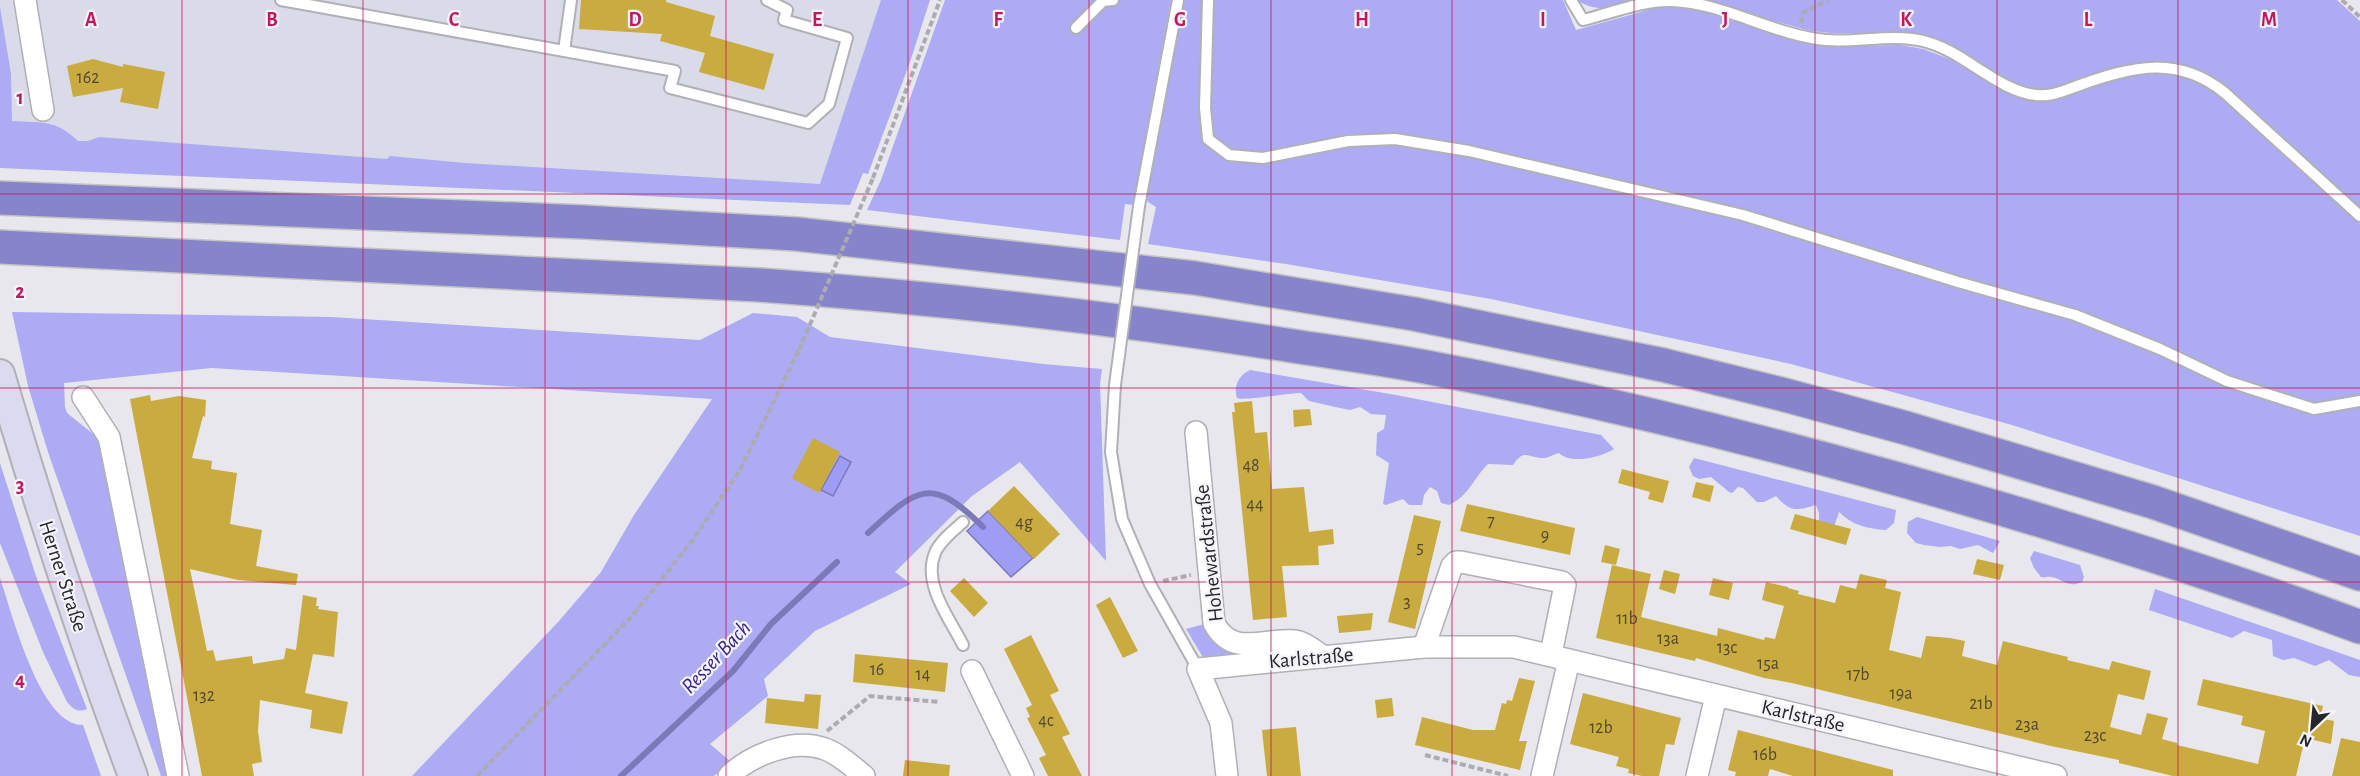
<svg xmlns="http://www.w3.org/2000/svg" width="2360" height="776" font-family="'Alegreya Sans',sans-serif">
<rect width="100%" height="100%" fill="#e7e7ed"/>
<path fill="#dadbe8" d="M0 0H893L827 190 7 144 0 74Z"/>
<g fill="#acabf3">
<path d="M881 0H930L910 62 868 174 863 173 850 205 0 168V7L11 74 12 121C41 123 56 119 78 141H88L99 137 387 159 390 156 465 163 820 184Z"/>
<path d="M945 0H1171L1133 205 1125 204 1120 240 867 210 881 180Z"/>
<path d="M1182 0H1563L1576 30 1666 5 1704 12 1800 42 1845 46 1901 45 1923 49 1955 61 2013 94 2034 100 2058 99 2116 78 2144 72 2171 74 2190 78 2206 85 2222 98 2354 216 2360 224V536L2012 425 1791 364 1491 299 1286 264 1148 244 1156 207 1148 202 1145 195Z"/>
<path d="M1576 0H1644C1618 6 1601 15 1576 0Z"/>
<path d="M1698 0H2337L2360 21V209L2223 84 2203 71 2184 66 2136 64 2109 69 2062 87 2048 90 2031 88 2015 83 1965 55 1908 35 1831 33 1811 31Z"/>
<path d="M12 312 331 317 700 340 753 313 797 317 830 337 1043 364 1102 369 1100 384 1106 561 1020 462 972 496 895 572 911 584 815 631 764 679 768 696 710 744 730 761 714 776H412L559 621 601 572 634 515 712 399 212 368 64 383 65 407 67 413 102 441 172 776H161L48 452 28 386Z"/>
<path d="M1250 370 1396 395 1601 435 1614 449C1601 457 1571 465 1559 453 1554 454 1550 457 1545 458 1528 459 1525 447 1513 465L1488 464C1472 480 1470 495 1449 505L1441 503 1437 491 1430 487 1424 495 1422 505H1409L1403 499 1386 505 1383 504 1389 463 1376 455 1377 433 1384 429 1386 415 1371 414 1360 407 1350 410 1340 408 1309 401 1301 393C1288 393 1245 401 1237 398 1233 386 1239 375 1250 370Z"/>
<path d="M1694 458 1896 510 1894 523 1886 530C1868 529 1852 525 1839 512L1834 527 1819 529V513L1816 505C1796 511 1790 512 1776 496L1764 502H1757L1743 488 1738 487 1732 493 1729 492 1711 477 1699 479 1693 476 1689 467Z"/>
<path d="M0 463 36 576 87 709C78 713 73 709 67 702L43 652 0 543Z"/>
<path d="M1917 517 2000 541 1993 553 1978 545 1960 549 1951 546 1940 547 1924 545 1916 543 1907 533 1908 522Z"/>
<path d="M2034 551 2080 565 2084 577 2082 582C2067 589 2063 578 2051 577 2048 576 2045 578 2041 577L2034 568 2030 558Z"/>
<path d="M0 578C12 613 40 726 83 725L101 776H0Z"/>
<path d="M2155 589 2360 660V677L2349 675 2329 660 2315 666 2294 658 2283 660 2273 656 2272 640 2244 631 2232 638 2149 610Z"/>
<path d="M1208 623 1212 638 1224 647 1289 651 1204 659 1186 629Z"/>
</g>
<g fill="#9f9cf5" stroke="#7b79b8" stroke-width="1.5">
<path d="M840 456 851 462 833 496 821 490Z"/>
<path d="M988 511 1033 558 1011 577 967 531Z"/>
</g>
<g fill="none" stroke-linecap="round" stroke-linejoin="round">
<g stroke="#7b79b8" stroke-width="6">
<path d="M868 533C917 488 931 475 983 527"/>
<path d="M621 776 733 671 771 624 837 562"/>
</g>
</g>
<g fill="#c9ab40">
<path d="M581 0H666V2L715 16 710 36 774 54 764 90 699 72 705 53 660 41 662 34 579 29Z"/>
<path d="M93 59 123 67V64L165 72 158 109 120 102 123 88 73 97 67 66Z"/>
<path d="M150 395 151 401 179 396 206 400 205 417 203 416 192 458 212 461 211 469 237 473 230 524 262 530 256 566 298 574 296 585 238 580 190 569 207 651 213 650 216 661 252 656 253 664 284 659 286 648 296 650 303 595 317 598 316 606H319L318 609 338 612 334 657 313 654 305 693 348 702 342 734 310 728 312 710 260 700 258 731 262 762 252 764 254 776H202L130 399Z"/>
<path d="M1252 401 1255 433 1267 432 1272 489 1304 487 1309 532 1333 529 1334 544 1318 546 1319 565 1282 566 1287 617 1253 620 1232 412H1235L1234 403Z"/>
<path d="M1310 409 1312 425 1294 427 1293 410Z"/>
<path d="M813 438 840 452 819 493 792 478Z"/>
<path d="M1622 469 1669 481 1663 503 1648 499 1650 492 1618 483Z"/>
<path d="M1696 482 1714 486 1710 502 1692 497Z"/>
<path d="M1014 486 1060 534 1034 559 988 511Z"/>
<path d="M1467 504 1575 528 1570 555 1460 531Z"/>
<path d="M1795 514 1851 529 1846 545 1790 529Z"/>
<path d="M1414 515 1441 521 1415 629 1388 622Z"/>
<path d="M1605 545 1620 549 1616 565 1601 562Z"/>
<path d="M1977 559 2004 565 2000 580 1973 574Z"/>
<path d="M1612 565 1651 574 1641 617 1717 636 1718 628 1764 640 1765 637 1775 639 1784 606 1762 600 1766 582 1788 587V588L1799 591 1798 594 1835 603 1840 585 1856 589 1860 574 1887 580 1885 588 1901 592 1889 650 1921 658 1926 636 1950 638 1965 641 1962 656 1997 665 2003 641 2068 657 2067 660 2109 670 2112 661 2151 671 2144 700 2118 694 2110 727 2141 735 2147 713 2168 718 2162 739 2177 743V745L2258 764 2265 731 2241 725 2243 716 2197 705 2203 679 2323 706 2320 718 2334 721 2331 744 2305 738 2296 776H2173L2119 763V760L2051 746 1792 683 1764 678 1696 658 1695 661 1596 638Z"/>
<path d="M1664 570 1680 574 1675 594 1659 589Z"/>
<path d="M964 578 988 603 974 617 950 591Z"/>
<path d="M1713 578 1733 583 1729 600 1709 595Z"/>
<path d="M1110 597 1138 651 1123 658 1096 605Z"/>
<path d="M1373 613 1371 630 1339 633 1337 616Z"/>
<path d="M1031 635 1059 691 1050 695 1070 734 1062 737 1082 776H1048L1039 758 1046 755 1027 718 1030 717 1026 708 1032 705 1004 649Z"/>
<path d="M855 654 948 663 945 692 853 682Z"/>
<path d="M1519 678 1535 681 1519 741H1527L1520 770 1415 745 1422 717 1473 730H1495L1502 703 1506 704 1507 700 1512 701Z"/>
<path d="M1583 693 1681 718 1674 745 1666 744 1659 776H1642L1628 773 1629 769 1616 766 1619 757 1570 744Z"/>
<path d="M805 694 821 695 818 729 765 723 767 698 804 702Z"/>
<path d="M1392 698 1394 716 1377 718 1375 700Z"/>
<path d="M1296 727 1301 776H1267L1262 730Z"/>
<path d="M1738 730 1893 770V776H1793L1770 769 1768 776H1735L1736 772 1728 770Z"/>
<path d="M2341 738 2360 742V776H2332Z"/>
<path d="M905 760 950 765 949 776H903Z"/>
</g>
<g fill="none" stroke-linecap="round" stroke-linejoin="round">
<g stroke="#b0b0b6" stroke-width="14">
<g id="service">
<path d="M281 0 675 71 670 88 808 123 829 104 847 38 784 20 787 10 767 0"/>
<path d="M1208 0 1205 108 1208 139 1229 155 1263 158 1348 141 1395 139 1469 151 1743 215 1958 282 2075 315 2160 349 2227 381 2314 409 2360 401"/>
<path d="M1571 0 1583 20C1611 13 1643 0 1672 1 1725 3 1773 35 1826 40 1861 43 1896 32 1930 43 1966 54 1999 91 2036 95 2051 97 2066 90 2080 85 2133 66 2178 55 2225 93L2360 216"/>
<path d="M1076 28 1103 1 1113 0"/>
<path d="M564 51 571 0"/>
<path d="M1139 206 1178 0"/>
<path d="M1115 385 1111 452 1122 519 1150 584 1198 669"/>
<path d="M963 522C954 530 939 542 935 553 922 584 950 619 963 645"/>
</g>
</g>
<g stroke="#b0b0b6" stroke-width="24">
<g id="minor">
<path d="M25 0 43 110"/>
<path d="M83 397 109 437 178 776"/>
<path d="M1196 432 1214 623C1232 658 1264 638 1295 641 1304 642 1316 652 1324 657"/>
<path d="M1424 647 1452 566 1456 562H1461L1562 582 1565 585 1551 654"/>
<path d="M972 671 1023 776"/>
<path d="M729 776C752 754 794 738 825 749 839 754 853 767 864 776"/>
<path d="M1227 776 1221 723 1198 669 1424 647H1514L2056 776"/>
<path d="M1542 776 1569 660"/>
<path d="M1697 776 1716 696"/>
</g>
</g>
<g stroke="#b0b0b6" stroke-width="32">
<path id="secondary" d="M0 374C40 510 84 644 133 776"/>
</g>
<g stroke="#c3c3c3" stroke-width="36">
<g id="motorway">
<path d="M0 198 584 222 796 234 1195 278 1414 314 1663 365 1785 395 1906 428 2153 502 2360 574"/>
<path d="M0 247 760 285C939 298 1116 318 1293 346 1339 353 1385 359 1431 368 1637 407 1839 460 2039 520 2147 553 2254 587 2360 627"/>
</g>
</g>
<g stroke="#ababb0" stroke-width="4" stroke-dasharray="6 3" stroke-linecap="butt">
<path d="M2342 0 2360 17"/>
<path d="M1801 23 1803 13 1828 0"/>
<path d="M873 178 940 0"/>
<path d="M1163 581 1191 575"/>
<path d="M827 731 870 696 940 702"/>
<path d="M1425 755 1508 776"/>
<path d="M477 776 632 616 692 541 740 470 799 350"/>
</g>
<use href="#service" stroke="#fff" stroke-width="10"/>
<use href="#minor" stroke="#fff" stroke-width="21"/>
<use href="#secondary" stroke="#dbdaef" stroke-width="28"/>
<use href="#motorway" stroke="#8684ca" stroke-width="33"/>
<g stroke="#b0b0b6" stroke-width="14" stroke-linecap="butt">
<path id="service-bridge" d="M1115 385 1139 206"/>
</g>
<path stroke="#ababb0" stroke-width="4" stroke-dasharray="6 3" stroke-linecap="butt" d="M799 350 873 178"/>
<use href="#service-bridge" stroke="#fff" stroke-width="10"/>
</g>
<path fill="none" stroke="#c2185b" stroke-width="1.5" stroke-opacity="0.55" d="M182 0V776M363 0V776M545 0V776M726 0V776M908 0V776M1089 0V776M1271 0V776M1452 0V776M1634 0V776M1815 0V776M1997 0V776M2178 0V776M0 194H2360M0 388H2360M0 582H2360"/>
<g text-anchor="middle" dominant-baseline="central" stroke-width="4.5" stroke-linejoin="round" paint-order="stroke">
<g font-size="18" fill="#50482f">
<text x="88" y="78">162</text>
<text x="1251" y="466">48</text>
<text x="1255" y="505">44</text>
<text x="1491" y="522">7</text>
<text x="1024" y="523">4g</text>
<text x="1545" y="536">9</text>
<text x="1420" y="548">5</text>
<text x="1407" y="602">3</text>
<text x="1627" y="619">11b</text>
<text x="1668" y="639">13a</text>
<text x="1727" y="648">13c</text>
<text x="1768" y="664">15a</text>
<text x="877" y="670">16</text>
<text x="923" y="675">14</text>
<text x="1858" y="675">17b</text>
<text x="1901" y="694">19a</text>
<text x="204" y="696">132</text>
<text x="1981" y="704">21b</text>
<text x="1046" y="721">4c</text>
<text x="2027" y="725">23a</text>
<text x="1601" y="728">12b</text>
<text x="2095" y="736">23c</text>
<text x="1765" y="755">16b</text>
</g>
<g font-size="21" fill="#272729" stroke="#f4f4fa">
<text transform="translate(1209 553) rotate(-96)">Hohewardstraße</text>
<text transform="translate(63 576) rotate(72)">Herner Straße</text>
<text transform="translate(1311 658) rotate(-5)">Karlstraße</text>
<text transform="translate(1803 716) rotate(13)">Karlstraße</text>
</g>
<g font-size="22" font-style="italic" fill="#39258b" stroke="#f4f4fa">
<text transform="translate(716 657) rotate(-47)">Resser Bach</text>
</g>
</g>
<g font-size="20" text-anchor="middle" font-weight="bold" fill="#c2185b" stroke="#f4f4fa" stroke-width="4.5" stroke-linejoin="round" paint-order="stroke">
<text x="91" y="26">A</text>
<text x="272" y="26">B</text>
<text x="454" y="26">C</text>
<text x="635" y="26">D</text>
<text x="817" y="26">E</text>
<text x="998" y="26">F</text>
<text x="1180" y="26">G</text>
<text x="1362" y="26">H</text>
<text x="1543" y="26">I</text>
<text x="1725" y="26">J</text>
<text x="1906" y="26">K</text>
<text x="2088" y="26">L</text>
<text x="2269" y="26">M</text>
<text x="20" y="104">1</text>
<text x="20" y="298">2</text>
<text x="20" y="492">3</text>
<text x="20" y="686">4</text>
</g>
<g transform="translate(2312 728) rotate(206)" stroke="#f4f4fa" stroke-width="4.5" paint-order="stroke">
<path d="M0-4.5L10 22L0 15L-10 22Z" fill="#272729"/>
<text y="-9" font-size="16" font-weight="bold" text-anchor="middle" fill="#272729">N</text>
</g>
</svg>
